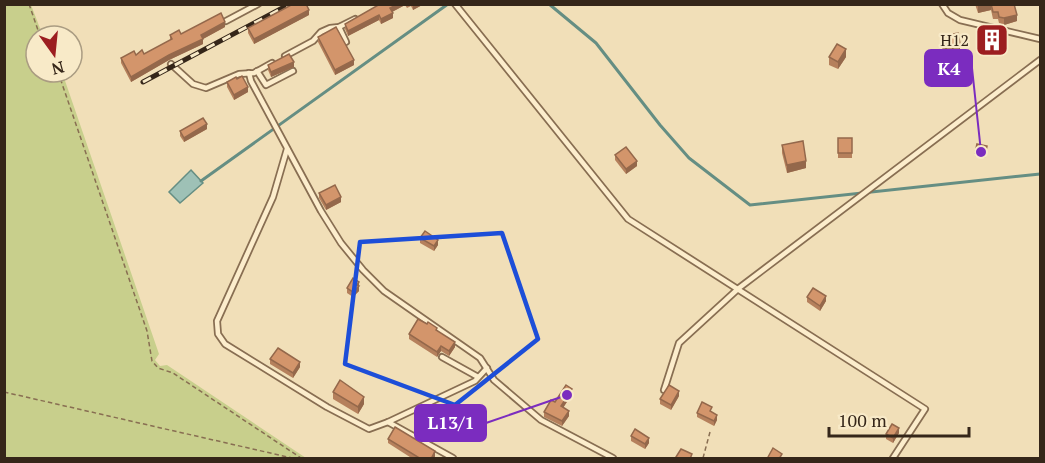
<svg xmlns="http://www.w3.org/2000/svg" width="1045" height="463" font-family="'PT Serif',serif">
<rect width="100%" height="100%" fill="#f1dfb8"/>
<path fill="#c8cf8c" d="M4 5H31L43 36H36V72H62L159 354 155 360 160 366 167 365 306 458H5Z"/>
<path fill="#9ec1b6" stroke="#658e83" stroke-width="1.5" d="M191 170 203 183 180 203 169 192Z"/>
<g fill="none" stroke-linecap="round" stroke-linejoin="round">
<g stroke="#658e83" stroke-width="3">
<path d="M549 4 596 43 660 125 689 158 750 205 1040 174"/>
<path d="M201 181 448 4"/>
</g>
<g stroke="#886e52" stroke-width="8">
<g id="service">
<path d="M455 4 628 219 925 409 893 458"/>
<path d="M942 4 948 13 960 20 1040 39"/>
<path d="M226 21 258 4"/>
<path d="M339 27 346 42"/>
<path d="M285 56 313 41 321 32 330 28 339 27 355 19"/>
<path d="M171 64 193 84 206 88 239 74 254 73 272 63"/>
<path d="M257 71 266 85 293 71"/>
<path d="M249 73 251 81 321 211 341 243 363 270 384 291 480 358 494 380 541 420 613 458"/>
<path d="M287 149 273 197 217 321 218 334 225 344 327 407 369 429 388 422 453 458"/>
<path d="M442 357 478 377"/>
<path d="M664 390 679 343 739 288 1040 60"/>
<path d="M388 422 475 381 487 368"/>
</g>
</g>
<g stroke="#886e52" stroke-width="1.5" stroke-dasharray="4.5 3" stroke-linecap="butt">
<path d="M29 4 40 36"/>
<path d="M58 72 147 331 152 361 158 368 173 373 301 458"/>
<path d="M4 392 292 458"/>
<path d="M703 458 710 432"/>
</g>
<use href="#service" stroke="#fcedcc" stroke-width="4.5"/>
<g stroke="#352619" stroke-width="5">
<path id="rail" d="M143 82 290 4"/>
</g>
<use href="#rail" stroke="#f8eac8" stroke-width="3" stroke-dasharray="9" stroke-linecap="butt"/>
</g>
<g fill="#b5805c">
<path d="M380 4H424L413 10 411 6 407 8 405 5 392 12 393 18 381 24 379 20 348 36 345 29V24Z"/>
<path d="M975 4H1014L1017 21 1004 25 999 23 998 19H993L991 10 978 13Z"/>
<path d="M309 15 254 44 248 33V28Z"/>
<path d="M225 27 203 39V44L169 60 131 82 121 63V58L144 54 170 40V35Z"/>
<path d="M941 36 960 51 944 55 941 44Z"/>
<path d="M318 37 354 65 335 75 318 42Z"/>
<path d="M829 57H846L838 69 829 65Z"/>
<path d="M268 65 294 67 271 77 268 70Z"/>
<path d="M237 79 248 92 234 100 227 87V82Z"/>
<path d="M207 129 184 142 180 136V131Z"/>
<rect x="838" y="138" width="14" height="20"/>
<path d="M782 145 806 168 787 173 782 153Z"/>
<path d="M987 148 985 158 975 156V153Z"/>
<path d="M615 155 637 166 626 174 615 160Z"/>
<path d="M319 193 341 202 326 210 319 198Z"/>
<path d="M420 238 438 245 434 251 420 243Z"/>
<path d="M347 288 359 291 353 297 347 293Z"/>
<path d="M807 297 826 301 820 311 807 302Z"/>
<path d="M437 330 455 347 449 356 441 351 437 357 409 339V334Z"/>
<path d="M270 359 300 367 293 378 270 364Z"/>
<path d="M333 392 364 404 358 414 333 399Z"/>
<path d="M572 394 563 408 569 416 562 426 544 417V412L555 402Z"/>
<path d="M679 396 671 410 660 404V399Z"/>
<path d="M712 412 717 420 714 426 697 417V413Z"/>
<path d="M899 433 893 443 886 439V434Z"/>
<path d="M631 436 649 443 645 449 631 441Z"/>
<path d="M388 439 435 456 434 459H413L388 443Z"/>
</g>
<g fill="#94684b">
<path d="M398 4H405V5L390 13V8Z"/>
<path d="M415 4H424L413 10V5Z"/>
<path d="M985 4H991V10L978 13V6Z"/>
<path d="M309 10V15L254 44V39Z"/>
<path d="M393 13V18L381 24V19Z"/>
<path d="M379 15V20L348 36V31Z"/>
<path d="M1017 15V21L1004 25V18Z"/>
<path d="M225 22V27L203 39V44L169 60 131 82V77L201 35Z"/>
<path d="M999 35V42L986 45V38Z"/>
<path d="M960 44V51L944 55V48Z"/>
<path d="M846 49V57L838 69V62Z"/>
<path d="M354 60V65L335 75V70Z"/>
<path d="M294 62V67L271 77V72Z"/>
<path d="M248 87V92L234 100V95Z"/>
<path d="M207 124V129L184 142V138Z"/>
<path d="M637 161V166L626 174V169Z"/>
<path d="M806 161V168L787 173V165Z"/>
<path d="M341 197V202L326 210V205Z"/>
<path d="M438 240V245L434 251V246Z"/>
<path d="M359 282V291L353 297V292Z"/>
<path d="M826 296V301L820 311V306Z"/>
<path d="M455 342V347L449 356V351Z"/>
<path d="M441 346V351L437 357V352Z"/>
<path d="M300 362V367L293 378V373Z"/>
<path d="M572 389V394L561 411V406Z"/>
<path d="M679 391V396L671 410V405Z"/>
<path d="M364 397V404L358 414V407Z"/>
<path d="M569 411V416L562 426V421Z"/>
<path d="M717 415V420L714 426V421Z"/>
<path d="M899 428V433L893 443V438Z"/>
<path d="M649 438V443L645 449V444Z"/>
<path d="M435 451V456L434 459H431Z"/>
</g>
<g fill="#d3956b" stroke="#94684b" stroke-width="1.5">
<path d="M293 4H306L309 10 254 39 248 28Z"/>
<path d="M380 4H398L390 8 393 13 381 19 379 15 348 31 345 24Z"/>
<path d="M991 4H1014L1017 15 1004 18 999 17 998 12H993Z"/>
<path d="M221 13 225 22 201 35 203 39 169 55 131 77 121 58 134 51 136 55 142 50 144 54 172 39 170 35 179 30 181 34Z"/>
<path d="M336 27 354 60 335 70 318 37Z"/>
<path d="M997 28 999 35 986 38 984 31Z"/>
<path d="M958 33 960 44 944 48 941 36Z"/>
<path d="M837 44 846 49 838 62 829 57Z"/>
<path d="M289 54 294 62 271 72 268 65Z"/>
<path d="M242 76 248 87 234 95 227 82 236 77 237 79Z"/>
<path d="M203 118 207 124 184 138 180 131Z"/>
<rect x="838" y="138" width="14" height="15"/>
<path d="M803 141 806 161 787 165 782 145Z"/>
<path d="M977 144 987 146 985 155 975 153Z"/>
<path d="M626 147 637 161 626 169 615 155Z"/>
<path d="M335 185 341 197 326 205 319 193Z"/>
<path d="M425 231 438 240 434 246 420 238Z"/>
<path d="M353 278 359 282 357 285 359 286 353 292 347 288Z"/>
<path d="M813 288 826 296 820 306 807 297Z"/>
<path d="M418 319 427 324 428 322 437 328 436 330 455 342 449 351 441 346 437 352 409 334Z"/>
<path d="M278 348 300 362 293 373 270 359Z"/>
<path d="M340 380 364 397 358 407 333 392Z"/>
<path d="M566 385 572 389 561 406 569 411 562 421 544 412 551 400 555 402Z"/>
<path d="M669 385 679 391 671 405 660 399Z"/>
<path d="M702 402 712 407 710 411 717 415 714 421 697 413Z"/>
<path d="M892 424 899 428 893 438 886 434Z"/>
<path d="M395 427 435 451 431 459H421L388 439Z"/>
<path d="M635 429 649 438 645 444 631 436Z"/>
<path d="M773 448 782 454 779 459H770L768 457Z"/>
<path d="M681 449 692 454 690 459H678L676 457Z"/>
</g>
<path fill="none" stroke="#1d4ed8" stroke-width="4.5" stroke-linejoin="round" d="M502 233 538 339 455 405 345 364 360 242Z"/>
<defs>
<g id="building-square" transform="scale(1.725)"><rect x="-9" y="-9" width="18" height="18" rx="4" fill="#9c1e20" stroke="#f8eac8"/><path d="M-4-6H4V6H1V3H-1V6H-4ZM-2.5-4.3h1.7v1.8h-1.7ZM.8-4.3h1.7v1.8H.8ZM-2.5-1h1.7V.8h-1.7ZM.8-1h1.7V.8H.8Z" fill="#fff"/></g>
</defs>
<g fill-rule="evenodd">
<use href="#building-square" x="992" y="40"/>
</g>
<g text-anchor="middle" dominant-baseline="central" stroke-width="4.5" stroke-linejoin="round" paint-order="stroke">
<g font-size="16" fill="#352619" stroke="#f8eac8" text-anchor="end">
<text x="969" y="40">H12</text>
</g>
</g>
<path fill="none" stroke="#7b2cbf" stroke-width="2" d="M981 152L972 68M567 395L486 423"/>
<g fill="#7b2cbf" stroke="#f8eac8" stroke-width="2">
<circle cx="981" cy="152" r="6"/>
<circle cx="567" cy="395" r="6"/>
</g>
<g fill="#7b2cbf" stroke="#7b2cbf" stroke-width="2">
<rect x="925" y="50" width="47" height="36" rx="6"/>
<rect x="415" y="405" width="71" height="36" rx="6"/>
</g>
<g font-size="18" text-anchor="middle" font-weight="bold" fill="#fff">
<text x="949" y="75">K4</text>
<text x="451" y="429">L13/1</text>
</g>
<rect width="1045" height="463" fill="none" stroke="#352619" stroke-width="12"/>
<g transform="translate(54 54) rotate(165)"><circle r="28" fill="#f8eac8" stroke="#aa9c82" stroke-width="1.5"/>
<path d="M0-4.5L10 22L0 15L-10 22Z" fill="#9c1e20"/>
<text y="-9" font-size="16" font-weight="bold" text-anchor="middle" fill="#352619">N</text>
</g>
<path d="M829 427v9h140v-9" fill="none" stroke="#352619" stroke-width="3"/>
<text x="838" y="427" font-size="18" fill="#352619" stroke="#f8eac8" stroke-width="4.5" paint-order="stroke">100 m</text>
</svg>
